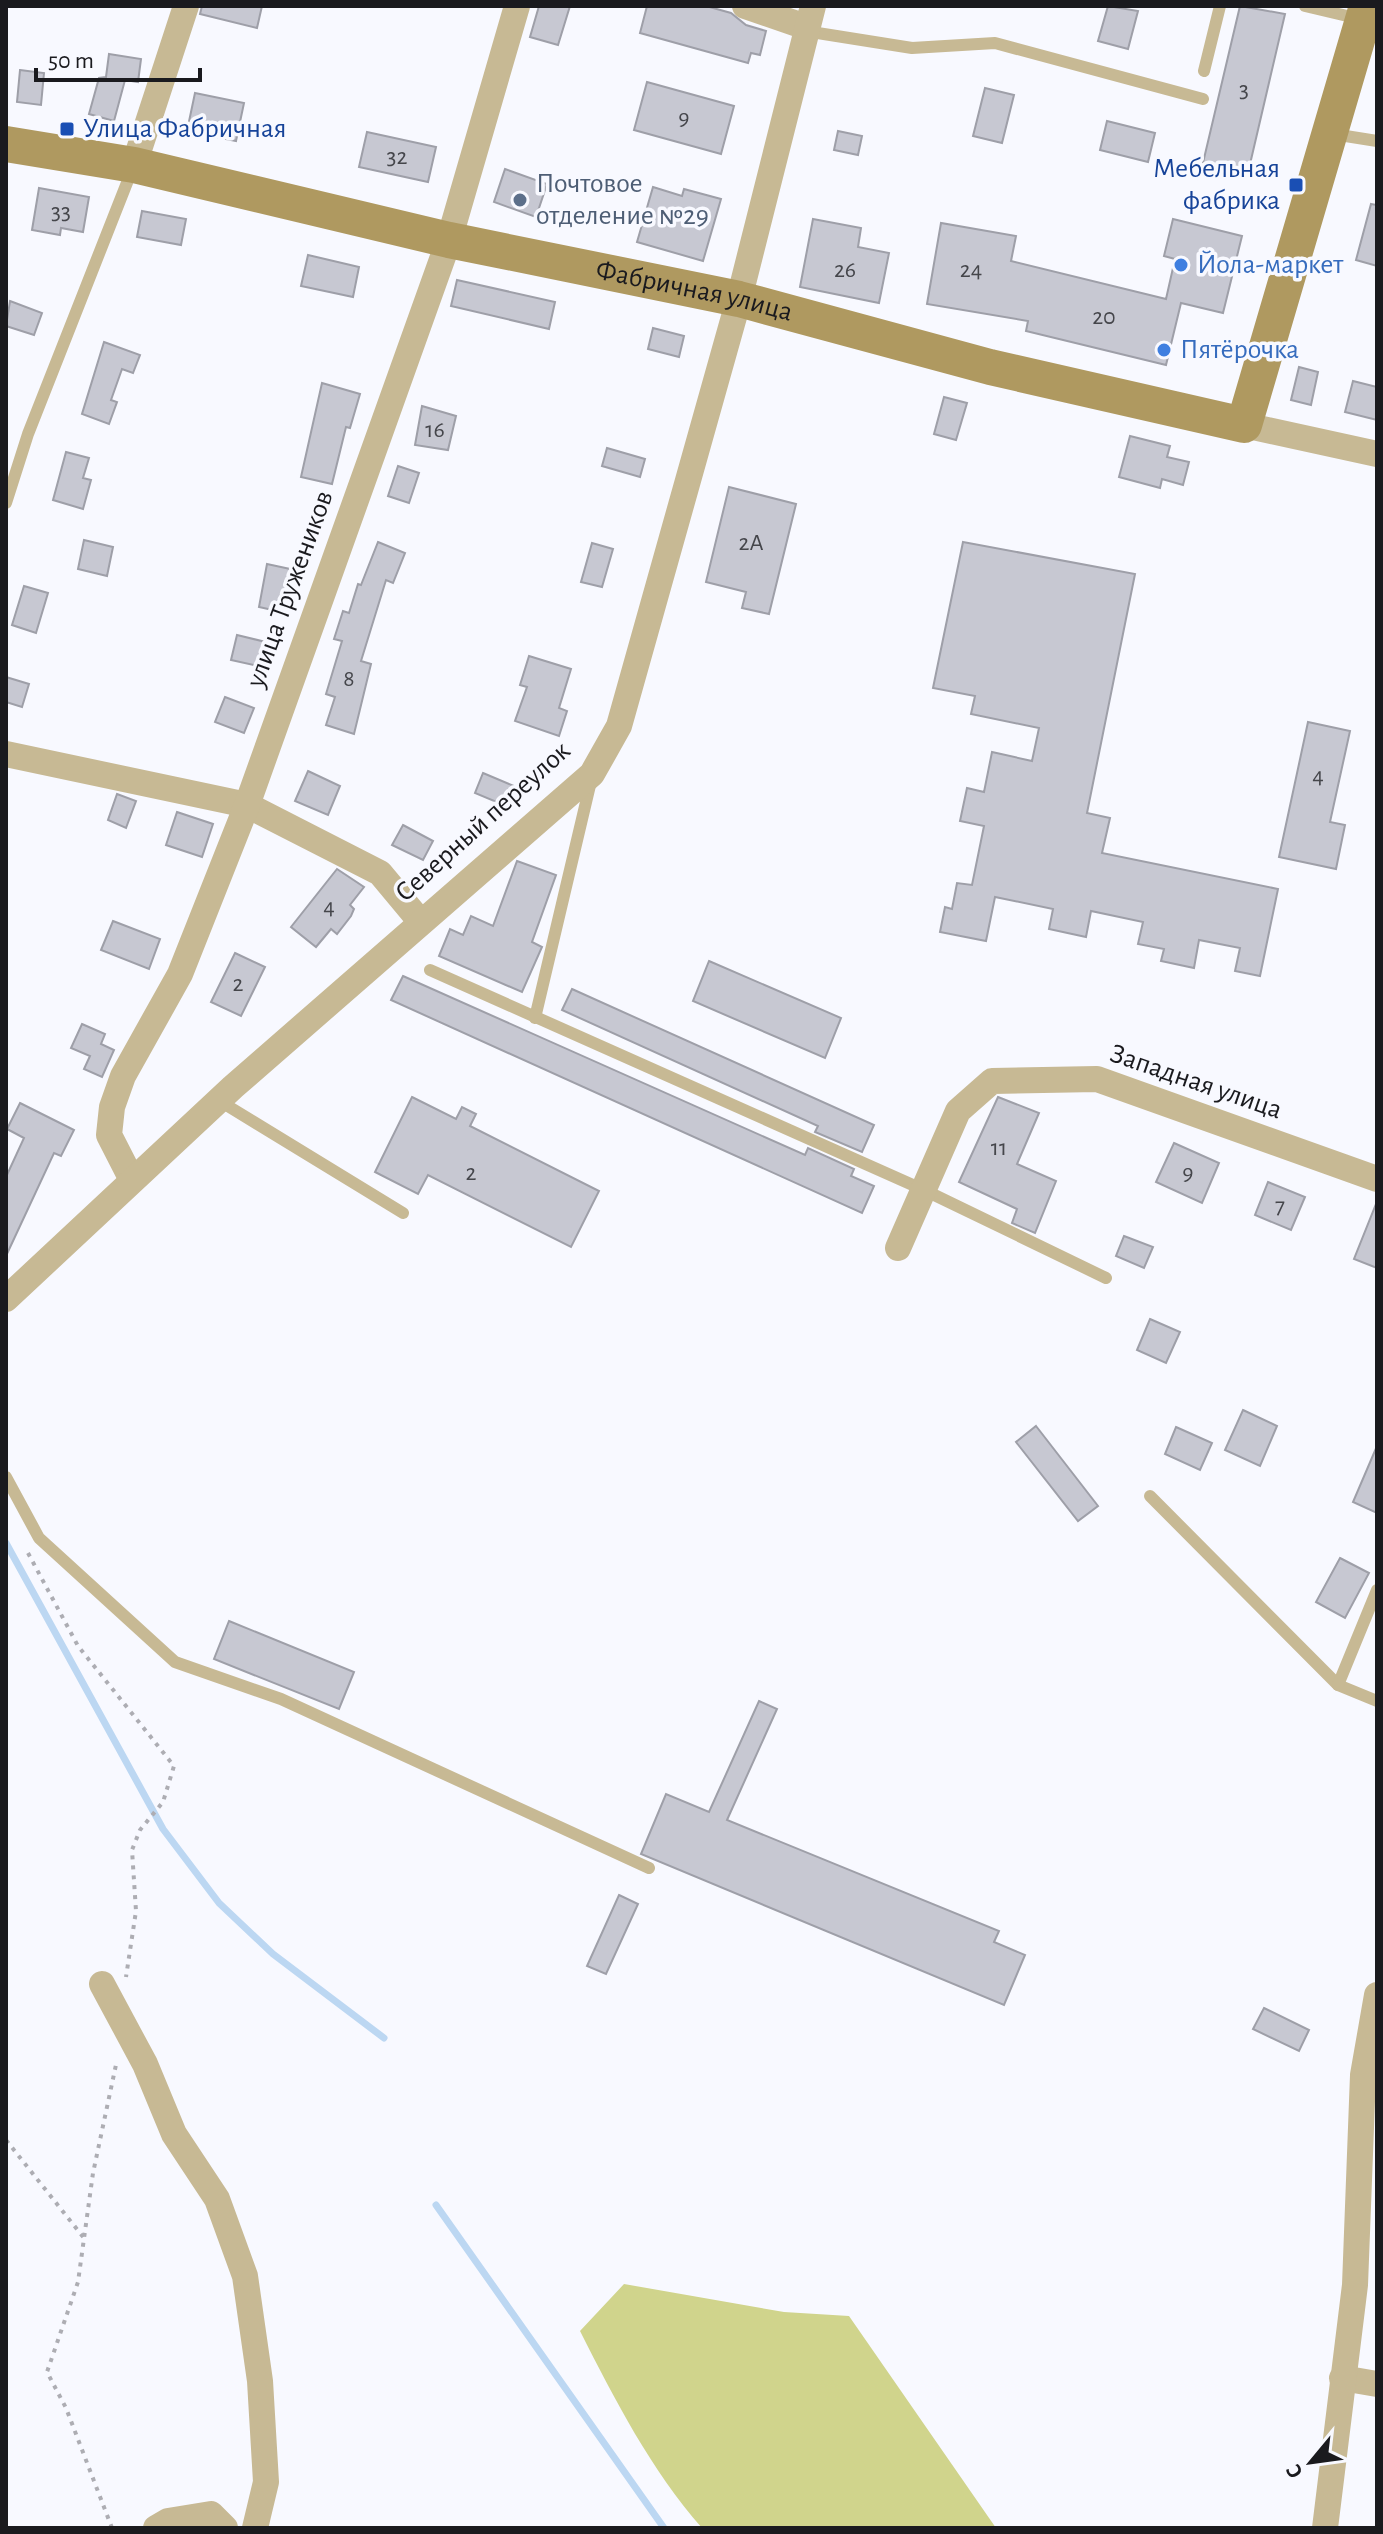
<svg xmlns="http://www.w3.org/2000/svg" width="1383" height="2534" font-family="'Alegreya Sans',sans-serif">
<rect width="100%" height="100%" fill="#f8f9ff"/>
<path fill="#d0d48c" d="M624 2284 784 2312 849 2316 996 2528H702C651 2470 615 2400 580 2331Z"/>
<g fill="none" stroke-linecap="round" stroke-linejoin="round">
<g stroke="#bcd7f2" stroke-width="7">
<path d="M6 1543 163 1829 219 1903 273 1954 384 2038"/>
<path d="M436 2205 664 2528"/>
</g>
</g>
<g fill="#c7c8d2" stroke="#9e9fa8" stroke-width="2">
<path d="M202 6H262L257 28 200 14Z"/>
<path d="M539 6H570L558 45 530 37Z"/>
<path d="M647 6H706L731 13 746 25 766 31 760 55 751 53 748 63 640 33Z"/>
<path d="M1108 6 1138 11 1128 49 1098 41Z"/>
<path d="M1240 6 1285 14 1247 177 1202 167Z"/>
<path d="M109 54 141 59 138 82 125 80 114 121 89 114 99 78 106 77Z"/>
<path d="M20 70 44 73 41 105 17 102Z"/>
<path d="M647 82 734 106 721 154 634 130Z"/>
<path d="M985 88 1014 95 1002 143 973 136Z"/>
<path d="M195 93 244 103 236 141 187 131Z"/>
<path d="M1107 121 1155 133 1148 162 1100 150Z"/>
<path d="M838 131 862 136 858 155 834 150Z"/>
<path d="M367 132 436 147 428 182 359 167Z"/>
<path d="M505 169 547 184 536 217 494 202Z"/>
<path d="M653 187 682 196 684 189 721 199 703 261 637 242Z"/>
<path d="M39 188 89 197 83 232 61 228 60 235 32 230Z"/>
<path d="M1371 204 1377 205V266L1356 260Z"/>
<path d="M142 211 186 219 181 245 137 237Z"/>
<path d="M813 219 861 228 858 247 889 253 879 303 800 287Z"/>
<path d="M1173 219 1242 236 1223 313 1181 303 1166 365 1026 331 1028 321 927 304 941 223 1016 236 1011 261 1166 299 1175 259 1164 256Z"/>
<path d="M308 255 359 267 353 297 301 286Z"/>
<path d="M457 280 555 302 549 329 451 306Z"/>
<path d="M10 301 42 313 34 335 6 326Z"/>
<path d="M653 328 684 336 679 357 648 349Z"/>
<path d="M104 342 140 355 133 373 122 369 111 400 117 402 109 424 82 414Z"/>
<path d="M1299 367 1318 372 1311 405 1291 400Z"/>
<path d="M1353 381 1377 387V420L1345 412Z"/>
<path d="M322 383 360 394 350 428 346 427 332 484 301 477Z"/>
<path d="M944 397 967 403 956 440 934 434Z"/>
<path d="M422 406 456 416 448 450 415 445Z"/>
<path d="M1130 436 1170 446 1167 457 1189 462 1183 485 1162 479 1160 488 1119 477Z"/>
<path d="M607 448 645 459 640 477 602 466Z"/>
<path d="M66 452 89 458 83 478 91 480 83 509 53 500Z"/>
<path d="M398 466 419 473 409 503 388 496Z"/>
<path d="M729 487 796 504 769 614 742 608 746 592 706 582Z"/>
<path d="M84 540 113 547 107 576 78 569Z"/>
<path d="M378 542 405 553 393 583 386 580 361 661 371 664 354 734 326 725 335 697 326 694 342 641 334 639 343 611 349 613 358 584 361 585Z"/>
<path d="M963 542 1135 574 1087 813 1110 818 1102 853 1278 889 1260 976 1235 971 1240 948 1199 940 1194 968 1161 961 1164 949 1138 944 1143 922 1091 911 1086 937 1049 929 1053 909 995 897 986 941 940 932 945 907 952 909 957 883 972 885 984 826 960 821 967 788 984 792 992 752 1032 761 1039 728 971 714 975 696 933 688Z"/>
<path d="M592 543 613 549 602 587 581 582Z"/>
<path d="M267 564 295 570 286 613 259 607Z"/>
<path d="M24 586 48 593 36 633 12 625Z"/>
<path d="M237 635 274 644 268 668 231 660Z"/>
<path d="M529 656 571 669 559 708 567 711 559 736 515 721 527 687 520 685Z"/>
<path d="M6 677 29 684 22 707 6 702Z"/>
<path d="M225 697 254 708 244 733 215 722Z"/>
<path d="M1308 722 1350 731 1330 822 1345 825 1336 869 1279 857Z"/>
<path d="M308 771 340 786 328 815 295 801Z"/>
<path d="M483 773 514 786 506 806 475 793Z"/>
<path d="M117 794 136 801 126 828 108 820Z"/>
<path d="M177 812 213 824 202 857 166 845Z"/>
<path d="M403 825 433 841 423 860 392 845Z"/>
<path d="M517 861 556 875 532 942 542 947 522 992 439 956 450 929 463 935 471 916 493 926Z"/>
<path d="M337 869 364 887 350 905 354 909 351 916 337 934 331 929 316 947 291 927Z"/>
<path d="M113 921 160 939 149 969 101 950Z"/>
<path d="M235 953 265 967 241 1016 211 1002Z"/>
<path d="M709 961 841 1018 825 1058 693 1001Z"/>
<path d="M403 976 805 1155 808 1148 854 1169 851 1176 874 1186 862 1213 391 1000Z"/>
<path d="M572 989 874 1125 862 1152 815 1132 818 1126 562 1010Z"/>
<path d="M82 1024 105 1034 101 1044 114 1050 102 1077 84 1069 90 1056 71 1048Z"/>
<path d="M412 1097 456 1119 462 1107 476 1114 470 1126 599 1191 571 1247 428 1175 418 1194 375 1172Z"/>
<path d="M998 1097 1039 1113 1017 1164 1056 1181 1035 1233 1012 1223 1017 1209 959 1182Z"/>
<path d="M20 1103 74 1130 61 1156 54 1153 6 1256V1177L24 1138 7 1129Z"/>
<path d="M1174 1143 1219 1163 1202 1203 1156 1182Z"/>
<path d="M1268 1182 1305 1197 1291 1230 1255 1215Z"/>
<path d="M1376 1204H1377V1268L1354 1259Z"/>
<path d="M1124 1236 1153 1247 1144 1268 1116 1256Z"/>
<path d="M1150 1319 1180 1332 1166 1363 1137 1350Z"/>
<path d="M1243 1410 1277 1426 1260 1466 1225 1450Z"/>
<path d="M1036 1426 1098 1506 1078 1521 1016 1442Z"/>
<path d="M1176 1427 1212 1443 1200 1470 1165 1454Z"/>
<path d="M1377 1446V1513L1353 1502Z"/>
<path d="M1340 1558 1369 1573 1345 1618 1316 1602Z"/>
<path d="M229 1621 354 1672 339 1709 214 1659Z"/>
<path d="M759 1701 777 1709 727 1820 999 1931 994 1942 1025 1955 1004 2005 641 1854 666 1794 709 1812Z"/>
<path d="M619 1895 638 1904 606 1974 587 1966Z"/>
<path d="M1264 2008 1309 2030 1299 2051 1253 2029Z"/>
</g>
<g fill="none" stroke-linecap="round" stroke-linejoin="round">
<g stroke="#adadb3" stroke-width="4" stroke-dasharray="4 6" stroke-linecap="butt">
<path d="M28 1553 78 1646 174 1766 163 1802 140 1830 132 1850 136 1911 126 1977"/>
<path d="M6 2140 84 2238"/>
<path d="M112 2528 66 2408 47 2372 78 2282 93 2173 117 2060"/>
</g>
<g stroke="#c7b994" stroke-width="12">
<path d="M1305 6 1360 19"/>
<path d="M805 31 912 48 995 43 1203 99"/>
<path d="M1204 71 1220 6"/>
<path d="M1333 134 1377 141"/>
<path d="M6 503 28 434 132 170"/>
<path d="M430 970 924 1190 1106 1278"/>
<path d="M535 1018 591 781"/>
<path d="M218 1100 403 1213"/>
<path d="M6 1477 39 1538 175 1662 281 1699 649 1868"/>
<path d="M1150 1496 1338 1685 1377 1701"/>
<path d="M1338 1685 1377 1590"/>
</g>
<g stroke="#c7b994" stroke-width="26">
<path d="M745 6 806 27"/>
<path d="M134 165 186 6"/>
<path d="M1244 425 1377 454"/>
<path d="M6 754 247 805 380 873 420 921"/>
<path d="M131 1178 109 1135 112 1107 123 1076 180 974 247 805 449 240 517 6"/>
<path d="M898 1248 958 1111 992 1081 1097 1079 1377 1179"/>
<path d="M6 1299 233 1087 592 774 619 726 739 299 813 6"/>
<path d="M102 1984 145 2064 174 2134 217 2199 245 2276 260 2381 266 2482 255 2528"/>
<path d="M1342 2378 1377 2384"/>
<path d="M156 2528 168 2521 211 2514 225 2528"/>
<path d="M1325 2528 1355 2285 1363 2075 1377 1995"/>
</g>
<path stroke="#af9960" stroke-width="36" id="s1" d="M6 144 134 165 449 240 739 299 990 367 1244 425 1367 6"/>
</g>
<g fill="#1a4fb4" stroke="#f8f9ff" stroke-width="3">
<rect x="59" y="121" width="16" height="16" rx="4"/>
<rect x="1288" y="177" width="16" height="16" rx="4"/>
</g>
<circle fill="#5c6f8a" stroke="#f8f9ff" stroke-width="3" cx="520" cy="200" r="8"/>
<g fill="#3f7fe0" stroke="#f8f9ff" stroke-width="3">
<circle cx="1181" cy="265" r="8"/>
<circle cx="1164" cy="350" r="8"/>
</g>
<g text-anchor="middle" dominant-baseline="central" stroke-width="7" stroke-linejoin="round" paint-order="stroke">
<g font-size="24" fill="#45464b">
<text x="1244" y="90">3</text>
<text x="684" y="118">9</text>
<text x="397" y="157">32</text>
<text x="61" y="212">33</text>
<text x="845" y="270">26</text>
<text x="971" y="270">24</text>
<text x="1104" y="317">20</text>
<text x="435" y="430">16</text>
<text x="751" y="543">2А</text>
<text x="349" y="679">8</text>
<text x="1318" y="776">4</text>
<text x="329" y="907">4</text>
<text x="238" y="984">2</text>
<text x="999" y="1148">11</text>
<text x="471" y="1173">2</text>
<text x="1188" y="1173">9</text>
<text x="1280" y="1206">7</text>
</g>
<g font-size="28" fill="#164399" stroke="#f8f9ff" text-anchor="start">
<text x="83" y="129">Улица Фабричная</text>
<text x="1280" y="169" text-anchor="end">Мебельная<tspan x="1280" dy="32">фабрика</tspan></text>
</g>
<g font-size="28" fill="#4e5e75" stroke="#f8f9ff" text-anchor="start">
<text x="536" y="184">Почтовое<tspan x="536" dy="32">отделение №29</tspan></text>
</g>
<g font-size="28" fill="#366cbe" stroke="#f8f9ff" text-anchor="start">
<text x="1197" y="265">Йола-маркет</text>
<text x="1180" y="350">Пятёрочка</text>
</g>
<g font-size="28" fill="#1a1a1e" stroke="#f8f9ff">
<text stroke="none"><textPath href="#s1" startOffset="704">Фабричная улица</textPath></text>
<text transform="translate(290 589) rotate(-70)">улица Тружеников</text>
<text transform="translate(483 822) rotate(-42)">Северный переулок</text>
<text transform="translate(1196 1082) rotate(19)">Западная улица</text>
</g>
</g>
<rect width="1383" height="2534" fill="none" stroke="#1a1a1e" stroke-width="16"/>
<g transform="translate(1311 2462) rotate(241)" stroke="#f8f9ff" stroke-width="6" paint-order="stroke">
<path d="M0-6L14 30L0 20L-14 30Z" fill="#1a1a1e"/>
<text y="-12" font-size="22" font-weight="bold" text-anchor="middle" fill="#1a1a1e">С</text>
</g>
<path d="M36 68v12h164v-12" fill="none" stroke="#1a1a1e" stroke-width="4"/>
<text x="48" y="68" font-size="24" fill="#1a1a1e" stroke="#f8f9ff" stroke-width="6" paint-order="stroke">50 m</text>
</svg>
